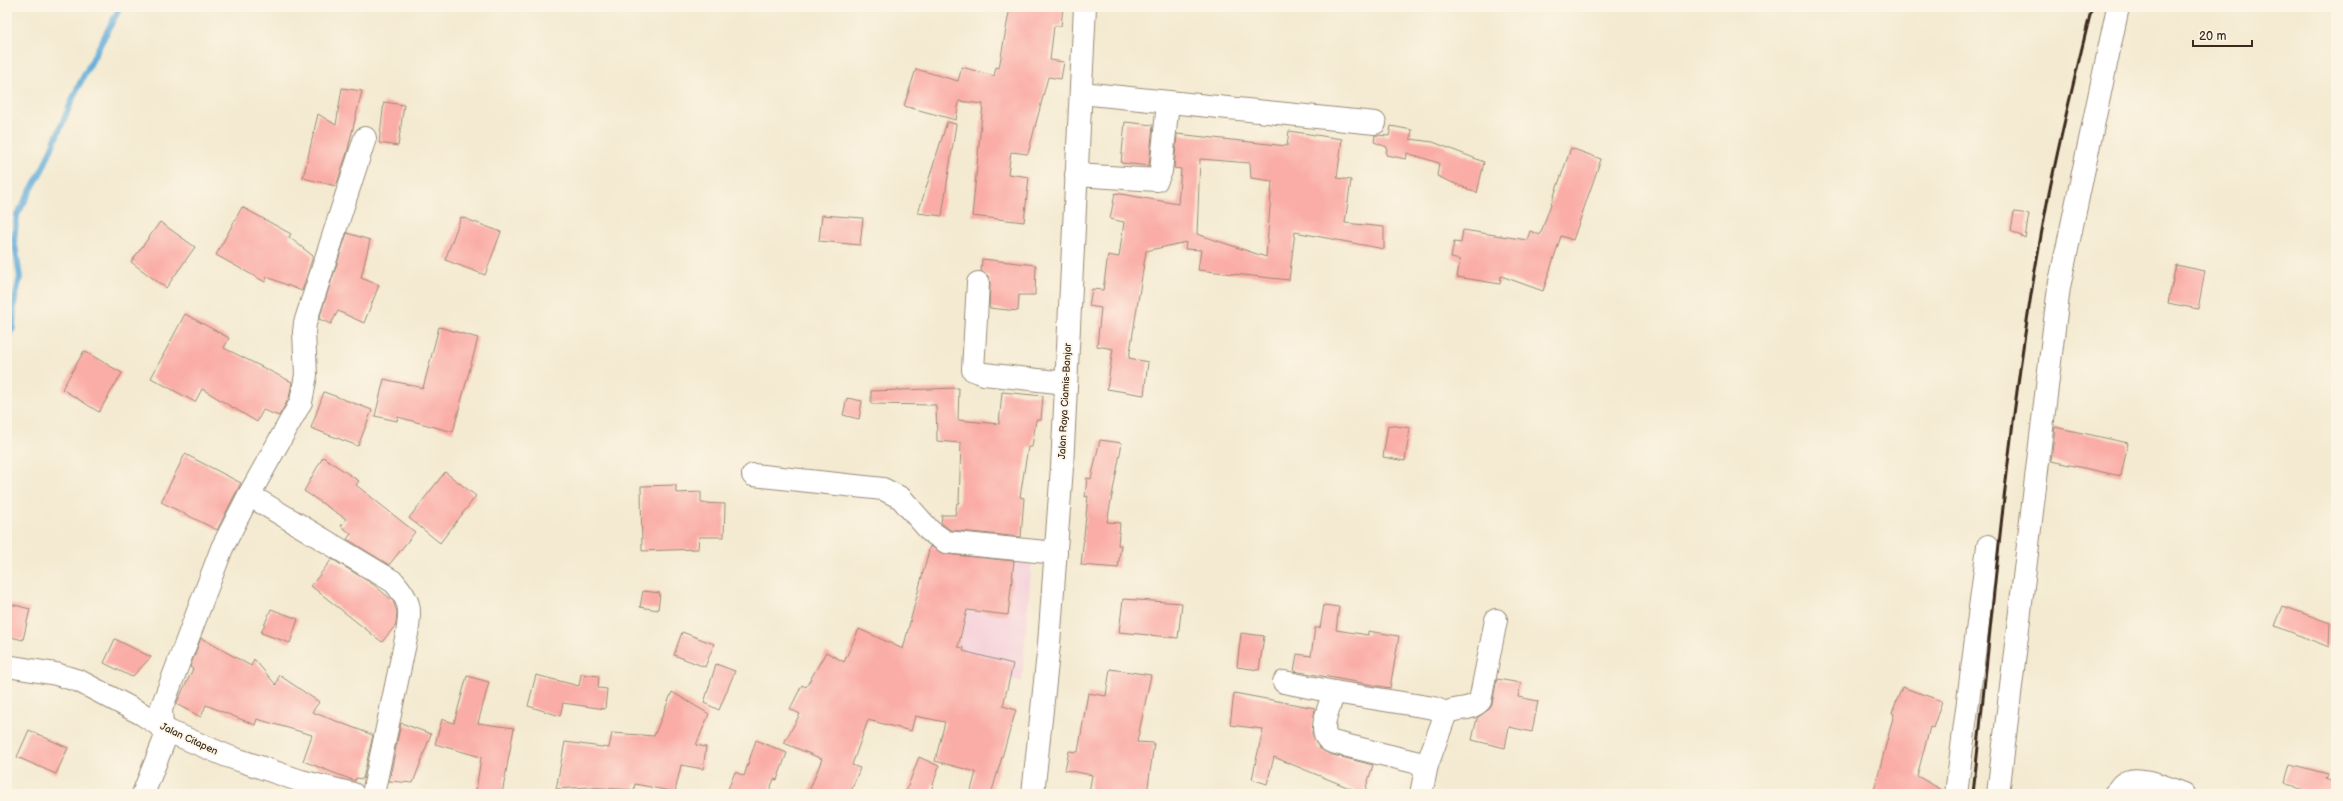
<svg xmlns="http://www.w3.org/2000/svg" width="2343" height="801" font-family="'Balsamiq Sans',sans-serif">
<rect width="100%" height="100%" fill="#fcf5e5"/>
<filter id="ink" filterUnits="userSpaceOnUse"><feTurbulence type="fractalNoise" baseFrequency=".025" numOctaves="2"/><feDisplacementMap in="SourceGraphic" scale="8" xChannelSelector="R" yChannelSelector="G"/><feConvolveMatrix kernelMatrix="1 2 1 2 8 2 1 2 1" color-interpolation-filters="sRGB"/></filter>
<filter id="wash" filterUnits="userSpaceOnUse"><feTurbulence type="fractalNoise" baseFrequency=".012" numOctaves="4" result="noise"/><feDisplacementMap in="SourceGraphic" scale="16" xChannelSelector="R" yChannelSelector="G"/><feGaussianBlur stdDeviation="0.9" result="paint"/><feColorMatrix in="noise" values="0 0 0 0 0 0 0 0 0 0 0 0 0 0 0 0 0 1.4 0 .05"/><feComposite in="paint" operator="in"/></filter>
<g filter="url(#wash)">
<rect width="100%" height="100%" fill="#f4ead1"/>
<path fill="#f5cfda" d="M931 544 1032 557 1022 682 902 650Z"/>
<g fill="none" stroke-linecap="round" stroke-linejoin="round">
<path stroke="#60acd9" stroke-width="6" d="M7 337 13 328 14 304 20 277 14 239 17 215 43 168 77 89 120 7"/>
</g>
<g id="blocks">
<g fill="#faaca6" fill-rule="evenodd">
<path d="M1010 7H1063L1061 26H1054L1050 60 1064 62 1061 79 1048 77 1028 154 1011 152 1008 174 1029 177 1024 222 972 216 983 104 959 101 956 120 904 106 916 69 958 81 962 67 994 76 996 67 999 68Z"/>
<path d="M342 88 362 91 347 153 336 186 303 178 318 114 336 125Z"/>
<path d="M384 102 404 105 398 146 379 143Z"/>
<path d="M947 122 956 124 942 216 918 213Z"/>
<path d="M1125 122 1153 125 1149 166 1121 163Z"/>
<path d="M1391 126 1412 130 1410 139 1433 142 1484 162 1477 193 1437 176 1439 163 1407 153 1406 159 1386 155 1387 147 1374 142 1375 135 1389 136Z"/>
<path d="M1289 131 1342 139 1337 178 1351 180 1345 223 1384 227V249L1295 232 1289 280 1198 270 1201 250 1185 249 1186 242 1146 251 1129 358 1148 362 1144 395 1107 389 1113 349 1097 346 1101 308 1089 306 1092 289 1103 290 1108 255 1119 257 1124 222 1110 219 1115 193 1178 204 1181 169 1174 168 1177 134 1287 146ZM1200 159 1250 163 1251 178 1272 181 1266 257 1197 234Z"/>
<path d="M1571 148 1601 159 1573 240 1561 236 1543 291 1501 276 1500 284 1457 277 1460 260 1451 258 1454 242 1461 243 1463 230 1527 240 1530 231 1540 235Z"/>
<path d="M242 207 291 234 289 237 313 256 302 291 267 277 265 282 216 255Z"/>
<path d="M2014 212 2029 214 2025 238 2011 231Z"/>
<path d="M822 215 863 218 860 245 819 241Z"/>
<path d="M461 217 501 232 485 275 445 260Z"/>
<path d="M160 222 195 247 166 288 131 262Z"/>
<path d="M347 233 370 240 361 278 379 285 364 323 338 311 331 324 319 319Z"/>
<path d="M982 259 1036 265 1035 295H1019L1018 311 989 308 990 283 989 277 981 271Z"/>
<path d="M2176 265 2205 271 2198 309 2168 303Z"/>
<path d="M185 314 229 338 224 348 292 382 289 398 279 416 263 410 257 422 202 389 195 402 151 378Z"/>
<path d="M439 327 478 338 453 432 398 417 397 421 375 416 384 379 423 388Z"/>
<path d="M84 351 122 373 99 412 62 389Z"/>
<path d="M959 388 958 420 999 424 1002 392 1043 396 1041 420H1036L1032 447H1028L1020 497 1024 498 1021 537 950 530 941 523 942 515H955L957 503H959L961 443 937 441 936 405 871 404V391Z"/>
<path d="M324 392 372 410 358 446 311 428Z"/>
<path d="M847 398 862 401 859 419 843 415Z"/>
<path d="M1388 425 1410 428 1405 461 1383 457Z"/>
<path d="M2055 427 2128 443 2121 476 2051 461Z"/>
<path d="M1100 440 1122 443 1107 522 1120 523 1118 545H1121L1118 568 1081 565 1088 496 1085 497 1087 478 1091 479Z"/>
<path d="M185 454 241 483 217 530 161 502Z"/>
<path d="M323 457 359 481 356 485 415 532 389 565 347 539 351 534 341 526 346 519 304 491Z"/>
<path d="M445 472 476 496 440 543 409 518Z"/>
<path d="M676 485V493L701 492V503L725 504 724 537H699L698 549 642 551 641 486Z"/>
<path d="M930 546 945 554 1014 561 1008 615 967 610 958 647 964 648 963 651 1013 664 1003 706 1016 710 991 794H970L976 772 935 761 945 722 915 716 911 731 868 720 852 765 860 768 850 794H808L822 759 784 743 800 714 790 709 802 685 806 687 826 652 844 662 859 629 903 649Z"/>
<path d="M332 559 374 585 393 601 397 612 396 625 382 642 311 586Z"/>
<path d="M643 591 660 593 658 610 640 607Z"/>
<path d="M1123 599 1182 603 1178 638 1119 632Z"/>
<path d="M7 603 30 609 23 640 7 636Z"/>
<path d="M1324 605 1339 607 1336 630 1368 635V631L1399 636 1390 688 1294 671 1297 654 1311 656 1315 628H1320Z"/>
<path d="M2283 606 2330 623 2329 647 2275 626Z"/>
<path d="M271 609 298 619 290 643 261 633Z"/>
<path d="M682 632 714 644 705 667 674 655Z"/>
<path d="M1241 633 1264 636 1259 670 1237 667Z"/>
<path d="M201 638 251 666 254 659 276 685 279 675 319 702 312 712 373 735 363 779 356 778 355 781 303 761 312 735 257 719 255 725 206 705 201 717 176 704 193 669 190 667Z"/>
<path d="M115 639 151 657 132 677 104 663Z"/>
<path d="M716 664 735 671 719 710 704 703Z"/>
<path d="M1110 669 1151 675 1137 742 1154 743 1147 794 1089 793 1092 775 1065 770 1069 751 1078 752 1088 693 1106 696Z"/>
<path d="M581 674 599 676 598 688 607 689 605 709 563 703 560 716 528 706 536 675 579 686Z"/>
<path d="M467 676 489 682 478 723 514 728 502 794 476 791 481 757 435 744 442 719 454 723Z"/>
<path d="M1497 679 1521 683 1518 697 1538 701 1532 732 1509 727 1505 748 1472 740 1477 718 1488 710 1492 704Z"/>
<path d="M1902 687 1942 701 1933 728 1930 727 1917 776 1944 791V794H1873L1894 714 1892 713Z"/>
<path d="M672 692 709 714 696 745 706 747 703 769 681 765 675 792 635 784 634 790 589 787 556 789 565 742 609 748 612 733 654 736Z"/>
<path d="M1234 693 1315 708 1312 733 1319 748 1329 754 1373 765 1364 794 1274 757 1267 784 1252 779 1263 729 1230 725Z"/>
<path d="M401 723 431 734 413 783 389 781Z"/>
<path d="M29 730 68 748 56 774 17 757Z"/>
<path d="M756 740 787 753 777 780 774 779 768 794H726L735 772 744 776Z"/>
<path d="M919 757 939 766 930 794H905Z"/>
<path d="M2290 764 2328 774 2326 779 2336 782V794H2311L2285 782Z"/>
</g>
</g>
</g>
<g filter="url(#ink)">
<use href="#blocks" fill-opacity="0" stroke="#988a78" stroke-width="1"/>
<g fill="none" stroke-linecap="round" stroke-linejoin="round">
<g stroke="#988a78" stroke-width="24">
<g id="street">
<path d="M1081 93 1375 123"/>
<path d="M1076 175 1157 180 1161 171 1168 102"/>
<path d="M978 283 973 370 984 374 1066 383"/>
<path d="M753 475 883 489 901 498 930 531 946 542 1056 553"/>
<path d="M249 495 394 582C411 602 411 608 407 634L373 794"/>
<path d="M7 666 56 674 79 681 142 714 168 731 227 756 301 781 353 794"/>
<path d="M1284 682 1334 692 1434 708 1446 713 1427 765 1421 794"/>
<path d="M1334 692C1330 707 1315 733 1332 742L1427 765"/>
<path d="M1446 713C1457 707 1471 711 1480 701L1496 620"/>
<path d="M162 728 161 709 222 548 249 495 301 402 306 375 304 332 305 323 365 138"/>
<path d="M143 794 168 731"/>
<path d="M1956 794 1988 546"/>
<path d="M1998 794 2059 287 2118 7"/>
<path d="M2115 794C2118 791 2120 786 2123 784 2136 773 2170 789 2184 794"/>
</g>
</g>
<g stroke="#988a78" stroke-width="24">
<path id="highway" d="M1033 794 1049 644 1062 467 1085 7"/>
</g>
<use href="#street" stroke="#fff" stroke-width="22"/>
<use href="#highway" stroke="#fff" stroke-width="22"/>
<path stroke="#3b2a1e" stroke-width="3" d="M1973 794C1994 601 2009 405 2045 214 2058 144 2075 76 2092 7"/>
</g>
</g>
<g text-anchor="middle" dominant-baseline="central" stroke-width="3.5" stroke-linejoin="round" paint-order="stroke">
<g font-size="10" fill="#3b2a1e" stroke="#fcf5e5">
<text transform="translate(1065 401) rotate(-87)">Jalan Raya Ciamis-Banjar</text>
<text transform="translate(189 739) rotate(25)">Jalan Citapen</text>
</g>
</g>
<rect width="2343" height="801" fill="none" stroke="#fcf5e5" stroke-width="24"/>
<path d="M2193 40v6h59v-6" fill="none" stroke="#3b2a1e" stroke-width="2"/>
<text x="2199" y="40" font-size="12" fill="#3b2a1e" stroke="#fcf5e5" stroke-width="3" paint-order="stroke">20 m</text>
</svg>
